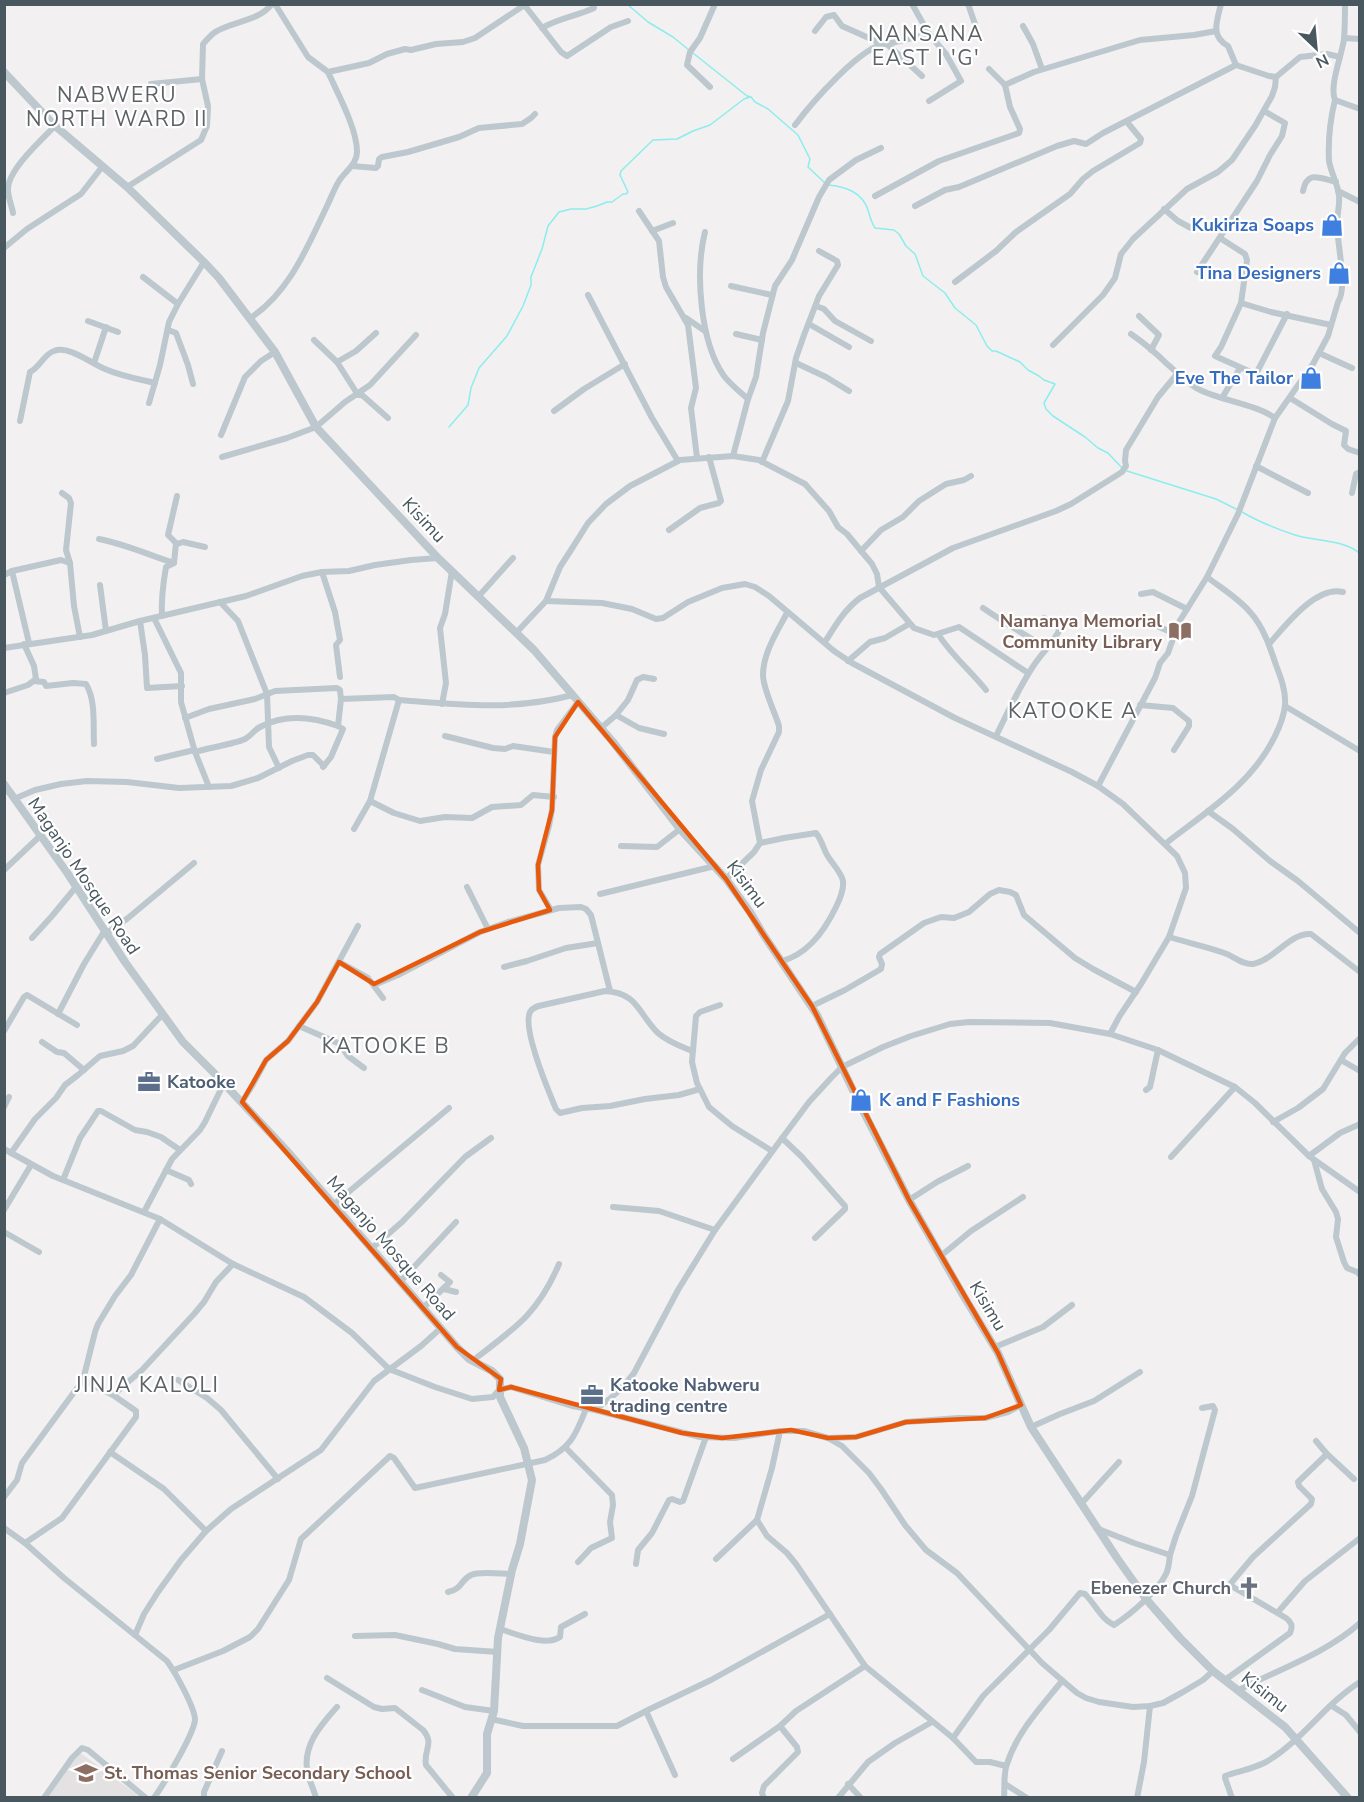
<svg xmlns="http://www.w3.org/2000/svg" width="1364" height="1802" font-family="'Nunito Sans',sans-serif">
<rect width="100%" height="100%" fill="#f3f0f1"/>
<path fill="#e4e1e3" d="M79 1752 136 1794 138 1797 48 1798Z"/>
<g fill="none" stroke-linecap="round" stroke-linejoin="round">
<g stroke="#8beded" stroke-width="1.5">
<path d="M627 4 648 22 673 37 689 50"/>
<path d="M693 53 747 96 751 97 755 102 768 109 798 135 810 159 808 167 825 183"/>
<path d="M829 185C846 187 862 192 868 210 870 216 871 222 875 228L894 230 899 234 906 246 915 254 923 276 945 293 955 308 976 325 987 346 992 351H996L1020 362 1028 370 1039 376 1044 380 1055 384 1044 403 1046 409 1053 416 1085 437 1098 448 1108 453 1123 469"/>
<path d="M449 427 468 405 471 388 479 368 507 336 523 306 531 285V277L542 249 548 226 559 212 571 209H586L597 206 607 202H612L623 194H626L628 192 620 175 621 171 653 140 677 139 693 131 710 125 744 99 750 97"/>
<path d="M1127 471 1216 499 1238 510"/>
<path d="M1242 512C1259 522 1277 529 1295 535 1313 541 1347 540 1360 554"/>
</g>
<g stroke="#bcc8cd" stroke-width="6">
<path d="M275 4 308 57 328 72 369 63 387 54 405 49 411 50 436 44 463 42 475 38 523 6 526 7 561 52 567 56 611 27 628 21"/>
<path d="M912 4 929 34 946 54 961 81 929 101"/>
<path d="M968 4 975 24"/>
<path d="M1221 4C1217 21 1210 36 1228 46L1236 65"/>
<path d="M1023 26 1033 44 1042 69"/>
<path d="M542 28C558 18 577 16 594 8L593 4"/>
<path d="M815 31 826 17 834 15 842 26 880 43"/>
<path d="M1344 38 1360 39"/>
<path d="M887 44 922 76"/>
<path d="M989 69 1005 85"/>
<path d="M151 84 202 79"/>
<path d="M710 87 687 65 690 52 700 38 715 4"/>
<path d="M1335 100 1360 109"/>
<path d="M795 125C810 105 863 43 887 44L929 34"/>
<path d="M352 166 376 168 378 166 379 159 382 157 408 152 459 137 479 128 522 124 531 118 535 114"/>
<path d="M127 187 201 140 207 126 208 106 202 79 203 44C207 40 211 34 217 31 234 21 259 21 272 4"/>
<path d="M1303 191C1307 170 1320 178 1336 182"/>
<path d="M1338 191 1360 202"/>
<path d="M875 196 939 161 1019 133 1020 129 1010 107 1005 85 1007 84 1034 72 1140 40 1194 35 1216 31"/>
<path d="M915 206 945 190 959 187 1057 146 1074 141 1086 144 1103 133 1236 65 1269 76 1276 77 1300 57 1327 54 1340 57"/>
<path d="M1164 209 1178 221 1191 228"/>
<path d="M639 211 659 241 663 277 666 287 688 325 696 388 691 408 697 458"/>
<path d="M13 213C12 206 8 198 8 190 7 171 41 140 54 127L52 124"/>
<path d="M652 231 673 223"/>
<path d="M705 232C695 272 700 342 724 376 731 385 740 392 748 399"/>
<path d="M1220 238 1245 254 1247 260 1241 303 1221 347 1215 356 1253 373 1257 372 1287 314"/>
<path d="M4 248 27 229 81 194 102 167"/>
<path d="M1197 272 1257 181 1270 155 1282 136 1285 123 1264 111"/>
<path d="M143 277 178 304"/>
<path d="M955 282 996 251 1016 232 1070 194 1083 179 1093 171 1140 143 1141 139 1127 122"/>
<path d="M731 286 772 295"/>
<path d="M588 295 652 418 678 461"/>
<path d="M1241 303 1271 312 1331 325"/>
<path d="M816 306 824 309 835 321 871 341"/>
<path d="M1139 316 1159 335 1151 350"/>
<path d="M686 318 705 331"/>
<path d="M249 319C289 293 307 248 327 206 331 198 334 189 339 181 345 171 358 164 357 150 356 127 338 94 328 72"/>
<path d="M88 321 118 332"/>
<path d="M809 324 849 347"/>
<path d="M168 330 176 333 188 365 193 384"/>
<path d="M736 334 762 340"/>
<path d="M1131 334C1144 343 1156 353 1167 364 1178 373 1187 384 1200 390 1223 401 1255 404 1275 418"/>
<path d="M314 340 337 362 358 395H362L388 418"/>
<path d="M1053 345 1103 295 1115 278 1121 254 1133 239 1187 189 1218 172 1232 160 1255 126 1272 96 1275 87 1276 77"/>
<path d="M1319 353 1352 368"/>
<path d="M337 362 356 351 376 333"/>
<path d="M94 363 106 327"/>
<path d="M796 363 826 377 849 391"/>
<path d="M1222 398 1240 368"/>
<path d="M1290 398 1332 424 1346 431 1344 445 1348 449 1360 453"/>
<path d="M149 403 160 365 169 322 178 304 204 262"/>
<path d="M554 411 584 389 625 364"/>
<path d="M20 421 30 372C40 367 44 354 54 351 69 345 92 364 105 369 121 376 138 379 155 383"/>
<path d="M221 435 245 377 261 361 275 352"/>
<path d="M733 456 748 399 756 377 763 333 775 286 792 260 819 197 829 180 856 160 881 148"/>
<path d="M222 457 287 438 316 427 345 402 370 385 416 335"/>
<path d="M762 462 788 401 796 358 804 335 819 296 838 265 837 261 819 251"/>
<path d="M1256 466 1308 493"/>
<path d="M62 493 69 498 71 503 66 550 70 563 74 606 80 637"/>
<path d="M1352 493 1356 474 1360 472"/>
<path d="M177 496 168 535 177 544 183 542 205 547"/>
<path d="M669 530 700 508 719 503 721 501 709 457"/>
<path d="M99 539C125 544 149 555 174 563"/>
<path d="M861 551 881 530 903 517 919 501 946 484 964 480 971 476"/>
<path d="M12 571 61 560 70 563"/>
<path d="M322 572 335 612 340 640 336 645 340 677"/>
<path d="M4 575 12 571 29 643"/>
<path d="M100 585 106 631"/>
<path d="M1141 594 1153 592 1187 609"/>
<path d="M478 597 513 558"/>
<path d="M546 601 602 603 632 609 656 619 663 618 688 602 722 588 745 584 755 587 769 596 834 651 852 663 955 718 1072 772 1098 786 1123 804 1177 856 1185 873 1186 888 1169 937 1141 984 1119 1017 1110 1034"/>
<path d="M220 602 238 621 267 694 269 747 279 768"/>
<path d="M983 608 1007 624 1047 648"/>
<path d="M162 616C161 599 163 584 166 567L174 563 176 543"/>
<path d="M154 618 181 673V702L195 752 209 787"/>
<path d="M140 621 145 655 147 688 182 686"/>
<path d="M1146 621 1175 634"/>
<path d="M516 633 546 601 560 567 571 550 588 523 606 504 630 486 680 460 733 456 759 460 805 484 829 511 838 527 847 534 872 564 877 574 879 587 914 628 934 635 959 627 1028 673"/>
<path d="M938 634C952 656 970 670 986 690"/>
<path d="M825 642C835 626 844 610 860 598L953 548 1056 511 1071 504 1122 472 1126 466 1125 461 1126 450 1158 397 1177 374"/>
<path d="M1269 644C1285 626 1316 585 1343 592"/>
<path d="M4 648 92 635 140 621 246 596 302 576 322 572 349 571 375 565 411 560 438 558"/>
<path d="M848 661 870 642 885 638 909 624"/>
<path d="M34 681 44 682 46 686 73 683 86 684C96 701 93 724 94 744"/>
<path d="M4 693 28 685 36 679 34 666 24 644"/>
<path d="M341 699 394 697 399 700"/>
<path d="M442 704 446 683 440 628 445 614 452 571"/>
<path d="M1140 705 1173 708 1189 721V726L1174 750"/>
<path d="M1285 706 1360 751"/>
<path d="M616 715 639 728 664 734"/>
<path d="M185 718 209 709 255 699 275 691 337 688 340 690 341 699 338 726 343 729 331 757 323 767"/>
<path d="M601 728 616 715 628 700 637 680 643 677 654 679"/>
<path d="M445 736 493 748 505 749 513 746 554 752"/>
<path d="M996 736C1008 712 1019 687 1034 665 1042 653 1052 644 1059 631L1058 627 1044 618"/>
<path d="M195 752C207 748 235 744 245 739 251 736 254 730 260 727 284 714 313 717 338 726"/>
<path d="M157 759 194 750"/>
<path d="M1098 786 1155 678 1160 663 1168 653 1179 622 1207 577 1238 514 1275 418 1313 364 1328 336 1338 302C1348 288 1337 243 1337 224 1337 215 1340 205 1339 196 1338 184 1331 173 1329 161 1328 140 1330 120 1335 100 1329 86 1342 55 1344 39 1345 27 1345 16 1345 4"/>
<path d="M14 799 35 790 61 784 87 781 127 782 179 788 231 786 258 778 292 761 308 755H313L324 766"/>
<path d="M370 801 394 813 420 821 445 817 472 818 492 807 521 805 533 795 554 797"/>
<path d="M1208 811 1233 829 1270 861 1298 881 1360 933"/>
<path d="M354 829 370 801 399 700C462 705 510 711 573 695"/>
<path d="M760 843 784 838 816 833C821 839 823 847 826 853 831 863 841 871 843 881 844 890 840 899 836 907 825 930 808 954 782 961"/>
<path d="M1165 844C1206 812 1252 784 1275 736 1280 726 1284 716 1285 705 1286 691 1281 678 1276 665 1270 647 1263 626 1250 612 1238 598 1221 588 1207 577"/>
<path d="M621 846 657 847 680 829"/>
<path d="M4 870 40 836"/>
<path d="M726 879 754 852 760 843 752 801 761 770 779 732V726C775 712 763 689 763 675 763 653 777 632 787 613"/>
<path d="M467 887 488 929"/>
<path d="M600 894 715 866"/>
<path d="M551 910 539 890 538 865 549 826 552 810 555 737 557 730 578 702"/>
<path d="M107 933 128 918 194 863"/>
<path d="M1169 937C1188 943 1209 947 1227 954 1236 958 1244 965 1253 964 1274 960 1291 932 1311 934L1360 972"/>
<path d="M32 938 52 916 76 887"/>
<path d="M339 962 368 978 383 998"/>
<path d="M504 967 527 961 566 948 598 943"/>
<path d="M374 985 398 975 480 932 508 922 559 908 581 907 586 909 591 915 610 991"/>
<path d="M720 1005 700 1012 696 1016 692 1062 697 1083 709 1107 732 1126 772 1151"/>
<path d="M812 1006 845 990 881 969 882 964 879 957 880 954 924 923 941 917 954 918 969 912 990 894 999 890 1010 892 1016 895 1024 915 1075 958 1093 969 1136 992"/>
<path d="M58 1014 84 964 105 930"/>
<path d="M299 1026 340 1044 348 1056 364 1068"/>
<path d="M4 1031 24 997 27 995 77 1025"/>
<path d="M42 1042 57 1052 64 1053 84 1070"/>
<path d="M692 1051C680 1046 668 1042 658 1033 638 1014 639 993 605 991L543 1005C538 1006 533 1007 530 1012 522 1029 548 1090 556 1109L560 1113 582 1108 610 1106 645 1099 679 1095 700 1089"/>
<path d="M1341 1060 1360 1071"/>
<path d="M1146 1090 1150 1087 1158 1050"/>
<path d="M242 1102 252 1086 266 1060 288 1041 317 1002 358 926"/>
<path d="M4 1107 9 1097"/>
<path d="M1273 1122 1298 1108 1323 1089 1345 1053 1360 1038"/>
<path d="M782 1138 802 1157 845 1206V1209L815 1238"/>
<path d="M4 1149 53 1176 160 1219 233 1264 304 1297 352 1333 389 1369 435 1387 472 1399 493 1397 499 1390 511 1387 572 1406 595 1410C610 1399 623 1389 634 1373L678 1290 715 1230 777 1145 809 1102 831 1078 842 1067 883 1047 911 1036 950 1024 969 1022 1050 1023 1110 1034 1158 1050 1235 1087 1255 1103 1309 1156 1360 1192"/>
<path d="M11 1153 35 1119 56 1098 65 1085 78 1075 100 1056 123 1051 133 1046 162 1015"/>
<path d="M1309 1156 1340 1133 1360 1124"/>
<path d="M1171 1157 1235 1087"/>
<path d="M1314 1160 1322 1189 1336 1212 1338 1219 1336 1237 1344 1262 1347 1268 1357 1272 1360 1275"/>
<path d="M166 1170 189 1180 191 1184"/>
<path d="M63 1180 80 1138 98 1111H101L135 1130 147 1132 161 1137 180 1150"/>
<path d="M909 1200 937 1182 968 1166"/>
<path d="M333 1205 449 1108"/>
<path d="M613 1207 659 1211 715 1230"/>
<path d="M4 1210 31 1165"/>
<path d="M144 1212 172 1159 200 1130 205 1122 224 1083"/>
<path d="M4 1232 39 1252"/>
<path d="M371 1249 402 1222 465 1157 491 1138"/>
<path d="M942 1255 971 1231 1023 1197"/>
<path d="M400 1282 456 1222"/>
<path d="M444 1289 456 1292"/>
<path d="M423 1308 450 1282 441 1275"/>
<path d="M995 1347 1043 1327 1072 1305"/>
<path d="M472 1361C514 1329 538 1314 559 1264"/>
<path d="M83 1380 95 1332 98 1324 115 1296 131 1275 160 1219"/>
<path d="M178 1380 207 1398 221 1410 278 1479"/>
<path d="M595 1410 700 1437 734 1438 780 1431H804L828 1438 842 1446 869 1473 881 1489 905 1525 926 1550 957 1573 1042 1663 1077 1693 1086 1698 1099 1702 1133 1707 1150 1706 1163 1703 1183 1692 1203 1680 1213 1671"/>
<path d="M1031 1427 1060 1414 1094 1401 1140 1372"/>
<path d="M828 1438 856 1437 906 1422 958 1418H985L1008 1412 1021 1405"/>
<path d="M1316 1441 1327 1454 1354 1479"/>
<path d="M566 1448 612 1495 613 1505 610 1522 612 1538 591 1548 578 1562"/>
<path d="M110 1452 164 1489 206 1531"/>
<path d="M4 1497 17 1480 22 1463 83 1380 113 1395 142 1370 194 1314 204 1302 216 1282 233 1264"/>
<path d="M1081 1504 1119 1462"/>
<path d="M757 1520 767 1536 787 1553 796 1564 865 1666 953 1738 976 1762H990L1006 1766"/>
<path d="M4 1528 25 1543 64 1578 167 1661C175 1672 194 1706 195 1719 195 1733 163 1785 154 1798"/>
<path d="M1096 1528 1134 1543 1170 1555 1176 1536 1192 1496 1215 1410 1213 1406 1202 1408"/>
<path d="M25 1543 62 1518 136 1417V1411L113 1395"/>
<path d="M716 1559 757 1520 772 1468 780 1431"/>
<path d="M636 1564 638 1550 652 1533 669 1500 672 1499 680 1502 683 1501 706 1437"/>
<path d="M448 1592C463 1589 460 1580 471 1575 479 1571 502 1574 512 1574"/>
<path d="M1278 1612 1305 1581 1360 1538"/>
<path d="M500 1629C516 1634 546 1647 560 1637L561 1627 585 1614"/>
<path d="M135 1635 144 1614 158 1592 181 1560 206 1531 231 1509 321 1450 374 1381 421 1346 441 1328"/>
<path d="M355 1636 395 1635 438 1644 455 1649 498 1652"/>
<path d="M174 1670 223 1651 250 1637 258 1629 289 1580 301 1539 390 1456 394 1458 415 1488 545 1460C571 1448 576 1434 586 1409"/>
<path d="M327 1678 374 1707 382 1709 395 1708 423 1730C435 1744 423 1750 426 1765L453 1798"/>
<path d="M1225 1680 1290 1633C1293 1626 1292 1623 1286 1618L1233 1587 1231 1583 1253 1557 1311 1504 1312 1499 1299 1486 1298 1482 1327 1454"/>
<path d="M422 1690 465 1707 494 1711"/>
<path d="M1239 1690C1279 1669 1325 1654 1360 1623"/>
<path d="M1332 1706 1346 1715 1360 1732"/>
<path d="M646 1711 675 1775"/>
<path d="M491 1719 523 1726H617L650 1709 711 1680 830 1614"/>
<path d="M953 1738 983 1696 1049 1630 1080 1593 1085 1594C1095 1604 1101 1619 1114 1625 1131 1614 1157 1592 1166 1574 1169 1568 1169 1562 1170 1555"/>
<path d="M733 1759 780 1726 796 1711 865 1666"/>
<path d="M848 1784 861 1798"/>
<path d="M1005 1784 1027 1798"/>
<path d="M44 1798 72 1758 82 1748 88 1750 146 1798"/>
<path d="M204 1798V1792L222 1751"/>
<path d="M316 1798C314 1790 310 1782 308 1775 301 1747 320 1726 337 1707"/>
<path d="M764 1798 762 1793 764 1786 798 1752 797 1747 780 1726"/>
<path d="M838 1798 868 1762 895 1743 932 1722"/>
<path d="M1004 1798C1005 1787 1003 1775 1007 1764 1017 1732 1041 1707 1062 1681"/>
<path d="M1137 1798 1144 1762 1150 1706"/>
<path d="M1232 1798 1225 1778V1776C1239 1771 1253 1769 1266 1762 1302 1741 1325 1704 1360 1682"/>
</g>
<g stroke="#bcc8cd" stroke-width="8">
<path d="M4 72 54 125 127 187 204 262 219 278 275 352 316 427 438 558 534 650 613 742 680 829 726 879 750 912 763 934 817 1015 861 1107 909 1200 963 1295 998 1353 1031 1427 1117 1558 1146 1599 1180 1638 1213 1671 1285 1727 1348 1798"/>
<path d="M4 784 68 874 125 962 183 1042 216 1075 288 1152 457 1347 469 1359 492 1371 500 1379V1397L524 1448 532 1480 520 1544 512 1570 498 1638 494 1711 487 1734V1773L471 1798"/>
</g>
</g>
<path fill="none" stroke="#e8590c" stroke-width="4.5" stroke-linejoin="round" d="M578 702 726 879 812 1006 909 1200 998 1353 1021 1405 985 1418 906 1422 856 1437 828 1438 791 1430 722 1438 682 1433 511 1387 499 1390 501 1379 457 1347 242 1102 266 1060 288 1041 317 1002 339 962 374 984 480 932 550 910 539 890 538 865 552 810 555 737Z"/>
<defs>
<g id="shop-bare" transform="scale(1.8)"><path d="M-5-2.5h2.3a2.7 3.5 0 0 1 5.4 0H5L5.5 6h-11ZM-1.5-2.5h3a1.5 2.3 0 0 0-3 0Z" fill="#3f7fe0" stroke="#fff" stroke-width="2.5" paint-order="stroke"/></g>
<g id="library-bare" transform="scale(1.8)"><path d="M-6-4Q-3-5.5-.7-3.5V5Q-3 3-6 4ZM6-4Q3-5.5 .7-3.5V5Q3 3 6 4Z" fill="#8d6e63" stroke="#fff" stroke-width="2.5" paint-order="stroke"/></g>
<g id="office-bare" transform="scale(1.8)"><path d="M-6-3h4V-5.5h4V-3h4V5H-6ZM-1-4.5V-3h2v-1.5ZM-6 0V1H6V0Z" fill="#5c6f8a" stroke="#fff" stroke-width="2.5" paint-order="stroke"/></g>
<g id="church-bare" transform="scale(1.8)"><path d="M-1.2-6h2.4v3.5h3.3v2.4h-3.3V6h-2.4V-.1h-3.3v-2.4h3.3Z" fill="#6b7280" stroke="#fff" stroke-width="2.5" paint-order="stroke"/></g>
<g id="school-bare" transform="scale(1.8)"><path d="M0-5L7-2L0 1L-7-2ZM-4 1L0 2.5L4 1V4Q0 6-4 4Z" fill="#8d6e63" stroke="#fff" stroke-width="2.5" paint-order="stroke"/></g>
</defs>
<g fill-rule="evenodd">
<use href="#shop-bare" x="1332" y="225"/>
<use href="#shop-bare" x="1339" y="273"/>
<use href="#shop-bare" x="1311" y="378"/>
<use href="#library-bare" x="1180" y="631"/>
<use href="#office-bare" x="149" y="1082"/>
<use href="#shop-bare" x="861" y="1100"/>
<use href="#office-bare" x="592" y="1395"/>
<use href="#church-bare" x="1249" y="1588"/>
<use href="#school-bare" x="86" y="1773"/>
</g>
<g text-anchor="middle" dominant-baseline="central" stroke-width="4.5" stroke-linejoin="round" paint-order="stroke">
<g font-size="18" font-weight="bold" fill="#366cbe" stroke="#fff" text-anchor="end">
<text x="1314" y="225">Kukiriza Soaps</text>
<text x="1321" y="273">Tina Designers</text>
<text x="1293" y="378">Eve The Tailor</text>
<text x="879" y="1100" text-anchor="start">K and F Fashions</text>
</g>
<g font-size="18" fill="#48585e" stroke="#fff">
<text transform="translate(424 520) rotate(47)">Kisimu</text>
<text transform="translate(84 876) rotate(56)">Maganjo Mosque Road</text>
<text transform="translate(747 884) rotate(53)">Kisimu</text>
<text transform="translate(391 1248) rotate(49)">Maganjo Mosque Road</text>
<text transform="translate(988 1306) rotate(59)">Kisimu</text>
<text transform="translate(1265 1692) rotate(38)">Kisimu</text>
</g>
<g font-size="18" font-weight="bold" fill="#785e54" stroke="#fff" text-anchor="end">
<text x="1162" y="621">Namanya Memorial<tspan x="1162" dy="21">Community Library</tspan></text>
<text x="104" y="1773" text-anchor="start">St. Thomas Senior Secondary School</text>
</g>
<g font-size="18" font-weight="bold" fill="#4e5e75" stroke="#fff" text-anchor="start">
<text x="167" y="1082">Katooke</text>
<text x="610" y="1385">Katooke Nabweru<tspan x="610" dy="21">trading centre</tspan></text>
</g>
<g font-size="18" font-weight="bold" fill="#5b616d" stroke="#fff" text-anchor="end">
<text x="1231" y="1588">Ebenezer Church</text>
</g>
<g font-size="21" letter-spacing="1.5" fill="#5c6265" stroke="#fff">
<text x="926" y="34">NANSANA<tspan x="926" dy="24">EAST I 'G'</tspan></text>
<text x="117" y="95">NABWERU<tspan x="117" dy="24">NORTH WARD II</tspan></text>
<text x="1073" y="711">KATOOKE A</text>
<text x="386" y="1046">KATOOKE B</text>
<text x="147" y="1385">JINJA KALOLI</text>
</g>
</g>
<rect width="1364" height="1802" fill="none" stroke="#48585e" stroke-width="12"/>
<g transform="translate(1316 48) rotate(154)" stroke="#ffffff" stroke-width="4.5" paint-order="stroke">
<path d="M0-4.5L10 22L0 15L-10 22Z" fill="#48585e"/>
<text y="-9" font-size="16" font-weight="bold" text-anchor="middle" fill="#48585e">N</text>
</g>
</svg>
